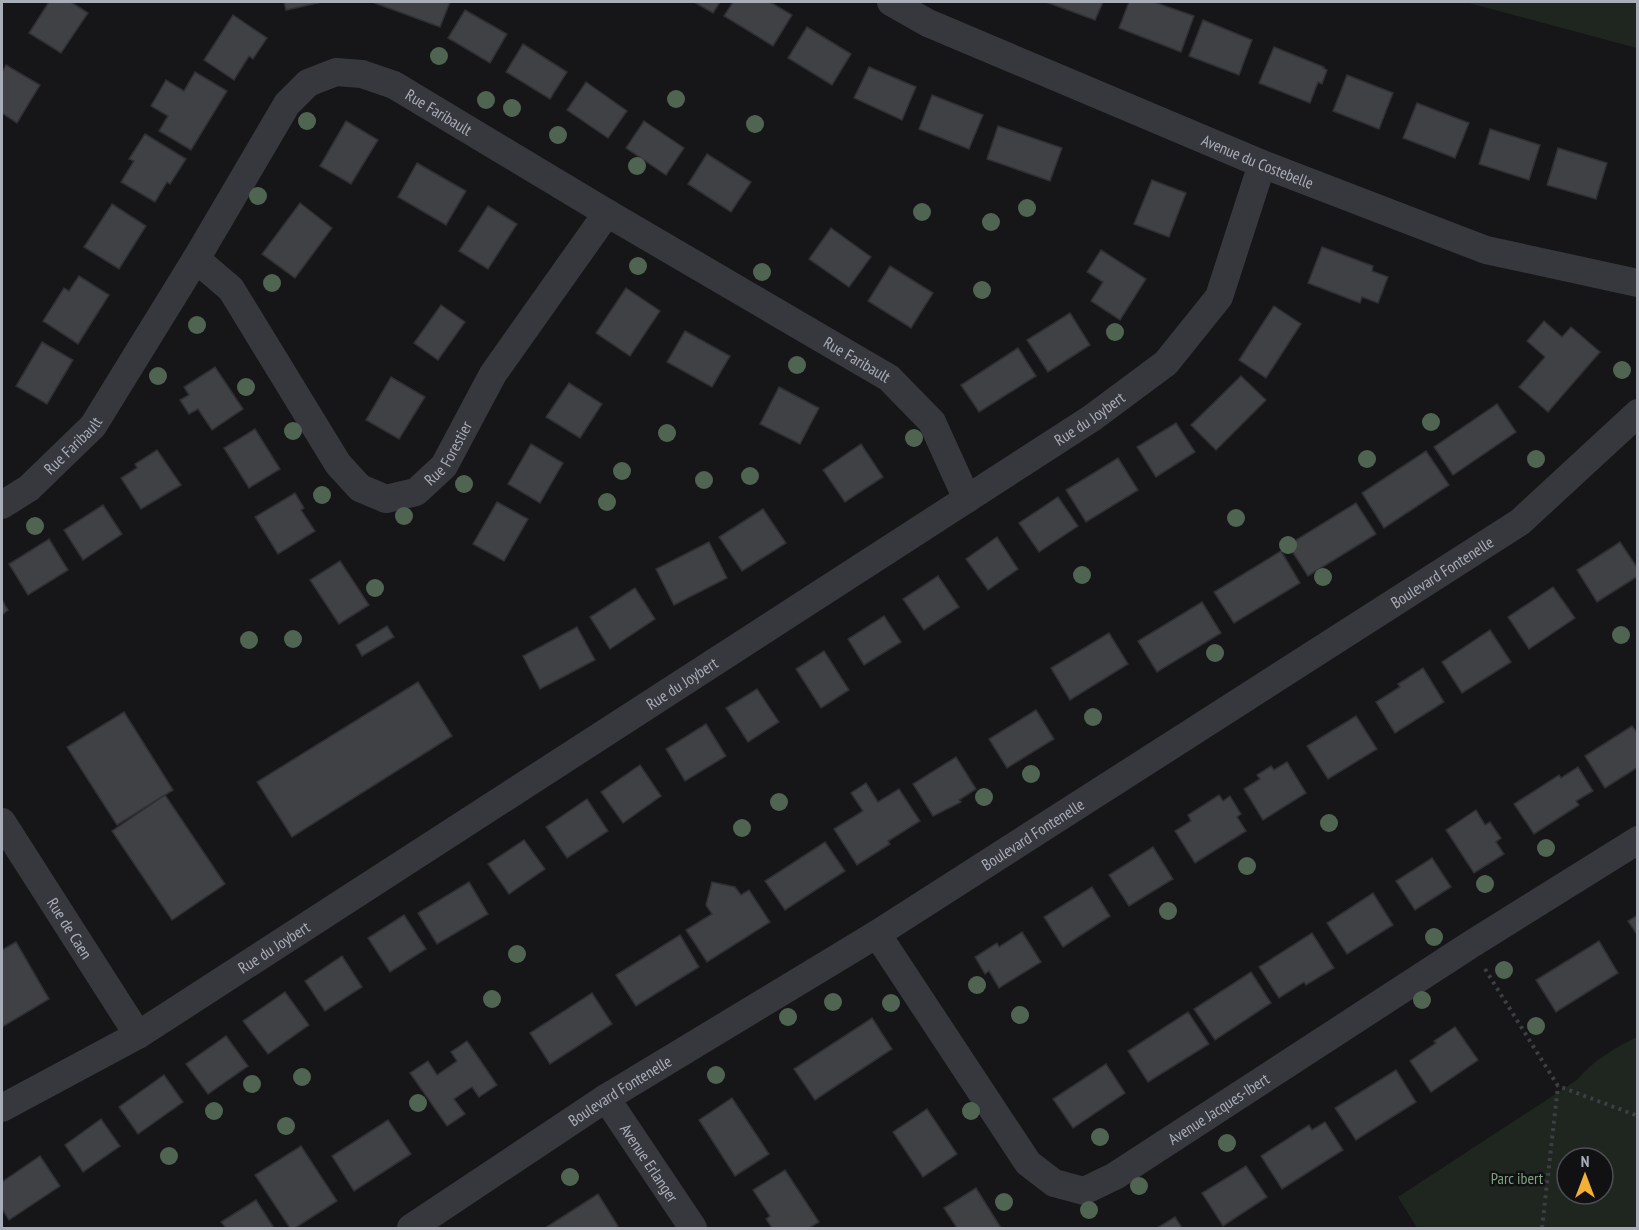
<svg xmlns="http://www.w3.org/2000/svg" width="1639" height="1230" font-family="'PT Sans Narrow',sans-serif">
<rect width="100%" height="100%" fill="#161618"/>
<g fill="#1e261f" fill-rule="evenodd">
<path d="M1465 2H1637V48Z"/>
<path d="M1637 1037V1228H1417L1398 1197 1577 1080C1592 1061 1616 1047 1637 1037ZM1567 1158H1603V1194H1567Z"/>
</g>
<g fill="#404145" stroke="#303034" stroke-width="1.5">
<path d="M49 2H71L88 13 61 53 29 33Z"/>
<path d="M284 2H322L286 10Z"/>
<path d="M372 2H450L440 27Z"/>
<path d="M694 2H720L713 13Z"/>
<path d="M733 2H770L792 15 773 46 724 16Z"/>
<path d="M1046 2H1103L1095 20Z"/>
<path d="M1129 2H1154L1194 16 1181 52 1119 28Z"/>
<path d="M465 10 507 34 490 63 448 38Z"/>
<path d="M233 15 267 38 253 59 249 56 234 80 204 60Z"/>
<path d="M1203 20 1252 40 1239 75 1189 56Z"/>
<path d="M807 27 851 54 832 85 788 58Z"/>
<path d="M523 44 567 72 550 99 506 72Z"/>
<path d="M1274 47 1324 67 1323 68 1327 70 1322 84 1318 82 1310 103 1259 83Z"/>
<path d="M6 65 40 85 17 123 2 113V72Z"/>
<path d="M869 67 916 87 902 120 854 98Z"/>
<path d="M195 72 227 91 191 150 159 131 168 116 151 106 166 80 184 91Z"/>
<path d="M1347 75 1393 93 1379 129 1333 111Z"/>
<path d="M586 82 627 111 608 138 567 110Z"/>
<path d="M932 95 983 115 969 149 919 129Z"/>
<path d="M1417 103 1469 123 1455 158 1403 138Z"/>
<path d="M346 121 378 140 351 184 320 166Z"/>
<path d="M644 121 684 148 666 175 626 148Z"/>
<path d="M998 126 1062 148 1050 181 987 159Z"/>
<path d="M1490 129 1540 145 1529 180 1479 164Z"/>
<path d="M145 134 186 159 170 184 167 182 155 202 121 182 134 161 129 159Z"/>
<path d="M1558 148 1607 163 1596 199 1547 185Z"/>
<path d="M707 154 751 182 731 212 688 184Z"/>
<path d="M417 163 466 191 446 225 398 197Z"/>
<path d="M1152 180 1186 193 1169 237 1134 224Z"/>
<path d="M300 203 332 228 295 278 262 254Z"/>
<path d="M112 204 146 226 119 269 84 247Z"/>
<path d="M488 206 517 224 488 269 459 251Z"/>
<path d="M831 228 871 257 849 287 809 259Z"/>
<path d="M1322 247 1373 266 1372 271 1388 277 1378 303 1362 297 1360 303 1308 283Z"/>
<path d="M1101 250 1146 279 1120 320 1091 301 1103 282 1087 272Z"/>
<path d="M890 266 933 293 911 328 868 301Z"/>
<path d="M79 276 109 295 78 344 43 321 64 288 69 291Z"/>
<path d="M626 288 660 311 630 356 596 333Z"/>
<path d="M441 305 465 322 438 360 414 343Z"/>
<path d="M1274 306 1301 324 1266 378 1239 360Z"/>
<path d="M1070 313 1090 345 1048 372 1027 340Z"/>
<path d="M1544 321 1562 337 1571 327 1600 352 1548 412 1519 387 1545 357 1527 341Z"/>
<path d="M685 331 730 356 712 387 667 362Z"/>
<path d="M42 342 73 360 47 404 16 386Z"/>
<path d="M1018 348 1036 376 979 412 961 385Z"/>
<path d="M215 367 243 409 212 430 198 409 189 414 180 400 189 395 184 387Z"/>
<path d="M1241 376 1266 400 1216 450 1191 425Z"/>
<path d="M391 377 425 397 399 439 366 420Z"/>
<path d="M569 383 602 404 580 438 546 417Z"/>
<path d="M779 387 819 408 800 444 760 424Z"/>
<path d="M1497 404 1516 432 1453 475 1434 447Z"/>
<path d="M1176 423 1195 452 1156 477 1137 447Z"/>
<path d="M255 429 280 469 249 488 224 448Z"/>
<path d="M531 444 563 463 540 503 508 484Z"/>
<path d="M861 444 883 477 845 502 823 470Z"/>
<path d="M157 450 181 485 141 509 121 478 137 468 135 464Z"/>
<path d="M1426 451 1449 485 1384 528 1362 493Z"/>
<path d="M1118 458 1138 490 1086 522 1066 490Z"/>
<path d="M295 493 304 508 301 510 315 531 278 554 255 517Z"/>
<path d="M1058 497 1078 526 1039 552 1019 523Z"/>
<path d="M497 502 528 519 504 561 473 544Z"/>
<path d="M1356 503 1376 534 1308 576 1288 545Z"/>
<path d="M103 505 122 534 83 560 64 530Z"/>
<path d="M763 509 786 543 742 571 719 537Z"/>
<path d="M997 537 1018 569 988 590 966 559Z"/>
<path d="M49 539 68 570 28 595 9 564Z"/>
<path d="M709 542 727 578 674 605 656 569Z"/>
<path d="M1620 542 1638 569V576L1597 602 1577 570Z"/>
<path d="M1281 551 1300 583 1234 623 1214 592Z"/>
<path d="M340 561 369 605 339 624 310 580Z"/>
<path d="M938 576 959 607 924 630 903 599Z"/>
<path d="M1553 587 1575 618 1529 649 1508 617Z"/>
<path d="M635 588 655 619 610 649 590 617Z"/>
<path d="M2 600 8 610 2 615Z"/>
<path d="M1202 602 1221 633 1157 672 1138 641Z"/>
<path d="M884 616 901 642 864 665 848 639Z"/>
<path d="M387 626 394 637 362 656 356 645Z"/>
<path d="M577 627 595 660 540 689 523 656Z"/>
<path d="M1490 630 1511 662 1462 693 1442 662Z"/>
<path d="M1109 633 1128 664 1070 700 1051 668Z"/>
<path d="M824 651 849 690 821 708 796 669Z"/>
<path d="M1423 668 1444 702 1395 733 1376 702 1400 687 1398 684Z"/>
<path d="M418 682 452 736 292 837 257 782Z"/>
<path d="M757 689 779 722 748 742 726 708Z"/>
<path d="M1036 710 1054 739 1007 768 989 739Z"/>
<path d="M124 712 173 790 117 825 67 747Z"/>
<path d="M1356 716 1377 749 1328 779 1307 746Z"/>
<path d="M706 724 726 756 685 781 666 749Z"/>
<path d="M1632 726 1638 734V767L1605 788 1585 756Z"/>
<path d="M956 757 976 789 959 800 961 802 933 816 913 784Z"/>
<path d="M1287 762 1306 793 1263 820 1244 789 1260 779 1257 775 1271 766 1274 770Z"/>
<path d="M640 765 661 796 623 823 601 792Z"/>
<path d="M1578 767 1593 791 1576 801 1579 805 1534 834 1514 804 1559 775 1561 778Z"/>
<path d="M866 783 878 802 899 789 920 821 888 841 890 844 857 865 834 829 863 811 851 793Z"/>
<path d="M165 795 225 884 172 920 112 831Z"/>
<path d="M1219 795 1223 801 1230 796 1241 814 1237 817 1246 831 1195 863 1175 831 1191 821 1188 815Z"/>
<path d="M587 799 608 831 567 858 546 827Z"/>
<path d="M1476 810 1485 825 1490 822 1501 838 1496 842 1504 854 1474 873 1446 830Z"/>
<path d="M524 840 545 869 509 894 488 864Z"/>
<path d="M825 842 845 871 785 910 765 881Z"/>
<path d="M1153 847 1173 879 1129 906 1109 875Z"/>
<path d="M1432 858 1451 887 1415 910 1396 881Z"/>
<path d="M469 882 488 914 437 944 418 913Z"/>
<path d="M712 882 735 887 741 895 749 890 770 922 707 962 686 930 712 914 706 905Z"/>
<path d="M1092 887 1110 916 1063 947 1044 917Z"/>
<path d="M1373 893 1393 925 1347 954 1327 923Z"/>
<path d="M404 915 426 949 390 972 368 938Z"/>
<path d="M1638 915V936L1628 921Z"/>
<path d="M1022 932 1041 962 999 988 989 971 985 974 975 957 997 943 999 947Z"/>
<path d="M1312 933 1334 968 1306 985 1304 982 1279 998 1259 967Z"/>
<path d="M680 935 699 967 636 1006 616 975Z"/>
<path d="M1599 941 1618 973 1556 1012 1536 980Z"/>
<path d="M16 942 49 999 2 1027V950Z"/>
<path d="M342 956 362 987 325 1011 305 981Z"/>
<path d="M1251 972 1271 1003 1215 1040 1194 1009Z"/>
<path d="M285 992 309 1025 268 1054 243 1021Z"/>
<path d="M592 993 612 1024 550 1064 530 1033Z"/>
<path d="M1188 1012 1209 1044 1148 1082 1128 1051Z"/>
<path d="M872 1018 892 1049 815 1100 794 1069Z"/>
<path d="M1455 1027 1478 1060 1431 1092 1410 1061 1436 1043 1434 1041Z"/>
<path d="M226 1036 248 1066 208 1094 186 1064Z"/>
<path d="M467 1041 497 1085 479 1097 472 1087 454 1099 465 1114 447 1126 410 1073 428 1061 437 1075 457 1061 451 1052Z"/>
<path d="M1106 1064 1125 1093 1073 1128 1053 1099Z"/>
<path d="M1396 1070 1416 1102 1356 1140 1335 1108Z"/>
<path d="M164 1075 183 1102 138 1134 119 1107Z"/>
<path d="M732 1098 769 1154 735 1176 699 1120Z"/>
<path d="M927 1109 957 1154 923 1177 893 1132Z"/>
<path d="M101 1119 120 1146 83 1172 65 1145Z"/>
<path d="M388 1120 411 1154 354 1191 332 1156Z"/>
<path d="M1325 1122 1343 1150 1282 1189 1261 1156 1309 1125 1312 1130Z"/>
<path d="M301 1146 337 1201 295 1228H290L255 1175Z"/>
<path d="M40 1156 60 1186 9 1220 2 1209V1182Z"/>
<path d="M1246 1166 1267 1197 1223 1226 1202 1193Z"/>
<path d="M785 1170 819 1222 809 1228H772L766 1219 770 1216 753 1190Z"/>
<path d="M976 1188 1001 1228H957L944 1208Z"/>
<path d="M598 1194 618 1226 615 1228H545Z"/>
<path d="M256 1200 274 1228H226L221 1222Z"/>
<path d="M1175 1217 1182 1228H1157Z"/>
</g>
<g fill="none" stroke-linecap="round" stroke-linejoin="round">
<g stroke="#3d3f44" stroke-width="4" stroke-dasharray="3 4.5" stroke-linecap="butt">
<path d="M1485 969 1558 1086 1638 1116"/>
<path d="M1542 1228 1558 1086"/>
</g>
<g stroke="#37383d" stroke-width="28">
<path id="s1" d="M891 2 928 23 1262 164 1486 250 1638 283"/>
<path id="s2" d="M196 259 231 289 338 464 360 488 386 499 416 492 444 466 493 374 607 213"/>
<path id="s3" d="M2 505 29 488 93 426 196 259 287 104 308 83 336 72 362 74 394 85 607 213 889 378 932 422 967 499"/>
<path id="s4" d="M2 822 138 1035"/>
<path id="s5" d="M877 934 1028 1163 1054 1183 1084 1191 1115 1176 1470 945 1638 840"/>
<path id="s6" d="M606 1098 693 1228"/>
<path id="s7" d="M2 1108 138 1035 1092 418 1166 363 1219 297 1262 164"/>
<path id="s8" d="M411 1228 606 1098 877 934 1520 522 1638 413"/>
</g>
</g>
<g fill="#506452">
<circle cx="439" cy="56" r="9"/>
<circle cx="676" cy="99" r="9"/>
<circle cx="486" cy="100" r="9"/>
<circle cx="512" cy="108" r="9"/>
<circle cx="307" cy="121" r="9"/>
<circle cx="755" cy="124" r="9"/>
<circle cx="558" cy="135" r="9"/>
<circle cx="637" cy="166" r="9"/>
<circle cx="258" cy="196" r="9"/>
<circle cx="1027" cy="208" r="9"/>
<circle cx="922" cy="212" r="9"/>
<circle cx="991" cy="222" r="9"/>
<circle cx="638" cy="266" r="9"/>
<circle cx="762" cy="272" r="9"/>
<circle cx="272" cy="283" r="9"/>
<circle cx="982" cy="290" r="9"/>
<circle cx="197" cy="325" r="9"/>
<circle cx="1115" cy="332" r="9"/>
<circle cx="797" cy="365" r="9"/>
<circle cx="1622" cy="370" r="9"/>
<circle cx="158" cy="376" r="9"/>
<circle cx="246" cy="387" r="9"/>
<circle cx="1431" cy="422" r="9"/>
<circle cx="293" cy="431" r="9"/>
<circle cx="667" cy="433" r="9"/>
<circle cx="914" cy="438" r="9"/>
<circle cx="1367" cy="459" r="9"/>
<circle cx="1536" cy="459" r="9"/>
<circle cx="622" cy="471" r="9"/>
<circle cx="750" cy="476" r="9"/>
<circle cx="704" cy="480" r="9"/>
<circle cx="464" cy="484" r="9"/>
<circle cx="322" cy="495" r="9"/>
<circle cx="607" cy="502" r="9"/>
<circle cx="404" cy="516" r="9"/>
<circle cx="1236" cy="518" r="9"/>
<circle cx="35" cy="526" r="9"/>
<circle cx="1288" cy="545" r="9"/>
<circle cx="1082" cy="575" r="9"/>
<circle cx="1323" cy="577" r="9"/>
<circle cx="375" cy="588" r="9"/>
<circle cx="1621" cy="635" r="9"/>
<circle cx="293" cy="639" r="9"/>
<circle cx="249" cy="640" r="9"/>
<circle cx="1215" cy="653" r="9"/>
<circle cx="1093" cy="717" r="9"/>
<circle cx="1031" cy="774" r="9"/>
<circle cx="984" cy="797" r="9"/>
<circle cx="779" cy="802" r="9"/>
<circle cx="1329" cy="823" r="9"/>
<circle cx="742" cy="828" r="9"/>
<circle cx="1546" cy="848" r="9"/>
<circle cx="1247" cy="866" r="9"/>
<circle cx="1485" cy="884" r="9"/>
<circle cx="1168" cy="911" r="9"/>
<circle cx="1434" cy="937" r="9"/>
<circle cx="517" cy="954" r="9"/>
<circle cx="1504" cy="970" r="9"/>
<circle cx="977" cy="985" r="9"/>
<circle cx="492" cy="999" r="9"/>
<circle cx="1422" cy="1000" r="9"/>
<circle cx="833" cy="1002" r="9"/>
<circle cx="891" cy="1003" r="9"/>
<circle cx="1020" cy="1015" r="9"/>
<circle cx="788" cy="1017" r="9"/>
<circle cx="1536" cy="1026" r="9"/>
<circle cx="716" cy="1075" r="9"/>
<circle cx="302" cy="1077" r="9"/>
<circle cx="252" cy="1084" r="9"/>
<circle cx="418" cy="1103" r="9"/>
<circle cx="214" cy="1111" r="9"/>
<circle cx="971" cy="1111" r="9"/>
<circle cx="286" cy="1126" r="9"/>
<circle cx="1100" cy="1137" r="9"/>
<circle cx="1227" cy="1143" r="9"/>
<circle cx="169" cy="1156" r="9"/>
<circle cx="570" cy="1177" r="9"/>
<circle cx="1139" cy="1186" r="9"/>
<circle cx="1004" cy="1202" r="9"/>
<circle cx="1089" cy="1210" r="9"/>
</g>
<g text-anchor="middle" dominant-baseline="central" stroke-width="5" stroke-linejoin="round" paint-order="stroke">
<g font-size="16" fill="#a8adb8" stroke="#111113">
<text stroke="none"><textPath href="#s3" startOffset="669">Rue Faribault</textPath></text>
<text stroke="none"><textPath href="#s1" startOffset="400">Avenue du Costebelle</textPath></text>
<text stroke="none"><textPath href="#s3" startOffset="1155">Rue Faribault</textPath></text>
<text stroke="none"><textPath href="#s7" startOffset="1288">Rue du Joybert</textPath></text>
<text stroke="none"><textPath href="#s3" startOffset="93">Rue Faribault</textPath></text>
<text stroke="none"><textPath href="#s2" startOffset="394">Rue Forestier</textPath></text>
<text stroke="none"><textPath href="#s8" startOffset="1222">Boulevard Fontenelle</textPath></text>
<text stroke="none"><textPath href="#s7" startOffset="802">Rue du Joybert</textPath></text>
<text stroke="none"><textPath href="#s8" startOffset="736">Boulevard Fontenelle</textPath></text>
<text stroke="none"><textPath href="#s4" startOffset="126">Rue de Caen</textPath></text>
<text stroke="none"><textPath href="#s7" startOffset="316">Rue du Joybert</textPath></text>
<text stroke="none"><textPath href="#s8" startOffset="250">Boulevard Fontenelle</textPath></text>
<text stroke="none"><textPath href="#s5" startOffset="496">Avenue Jacques-Ibert</textPath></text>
<text stroke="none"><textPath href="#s6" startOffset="78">Avenue Erlanger</textPath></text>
</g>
<g font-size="16" fill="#7fa381" stroke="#111113">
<text x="1517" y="1178">Parc ibert</text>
</g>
</g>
<rect width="1639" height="1230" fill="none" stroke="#a8adb8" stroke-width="6"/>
<g transform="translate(1585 1176)"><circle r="28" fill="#111113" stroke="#4d4f55" stroke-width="1.5"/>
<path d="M0-4.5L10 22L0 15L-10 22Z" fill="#f2b134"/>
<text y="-9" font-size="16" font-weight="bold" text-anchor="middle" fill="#a8adb8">N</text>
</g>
</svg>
